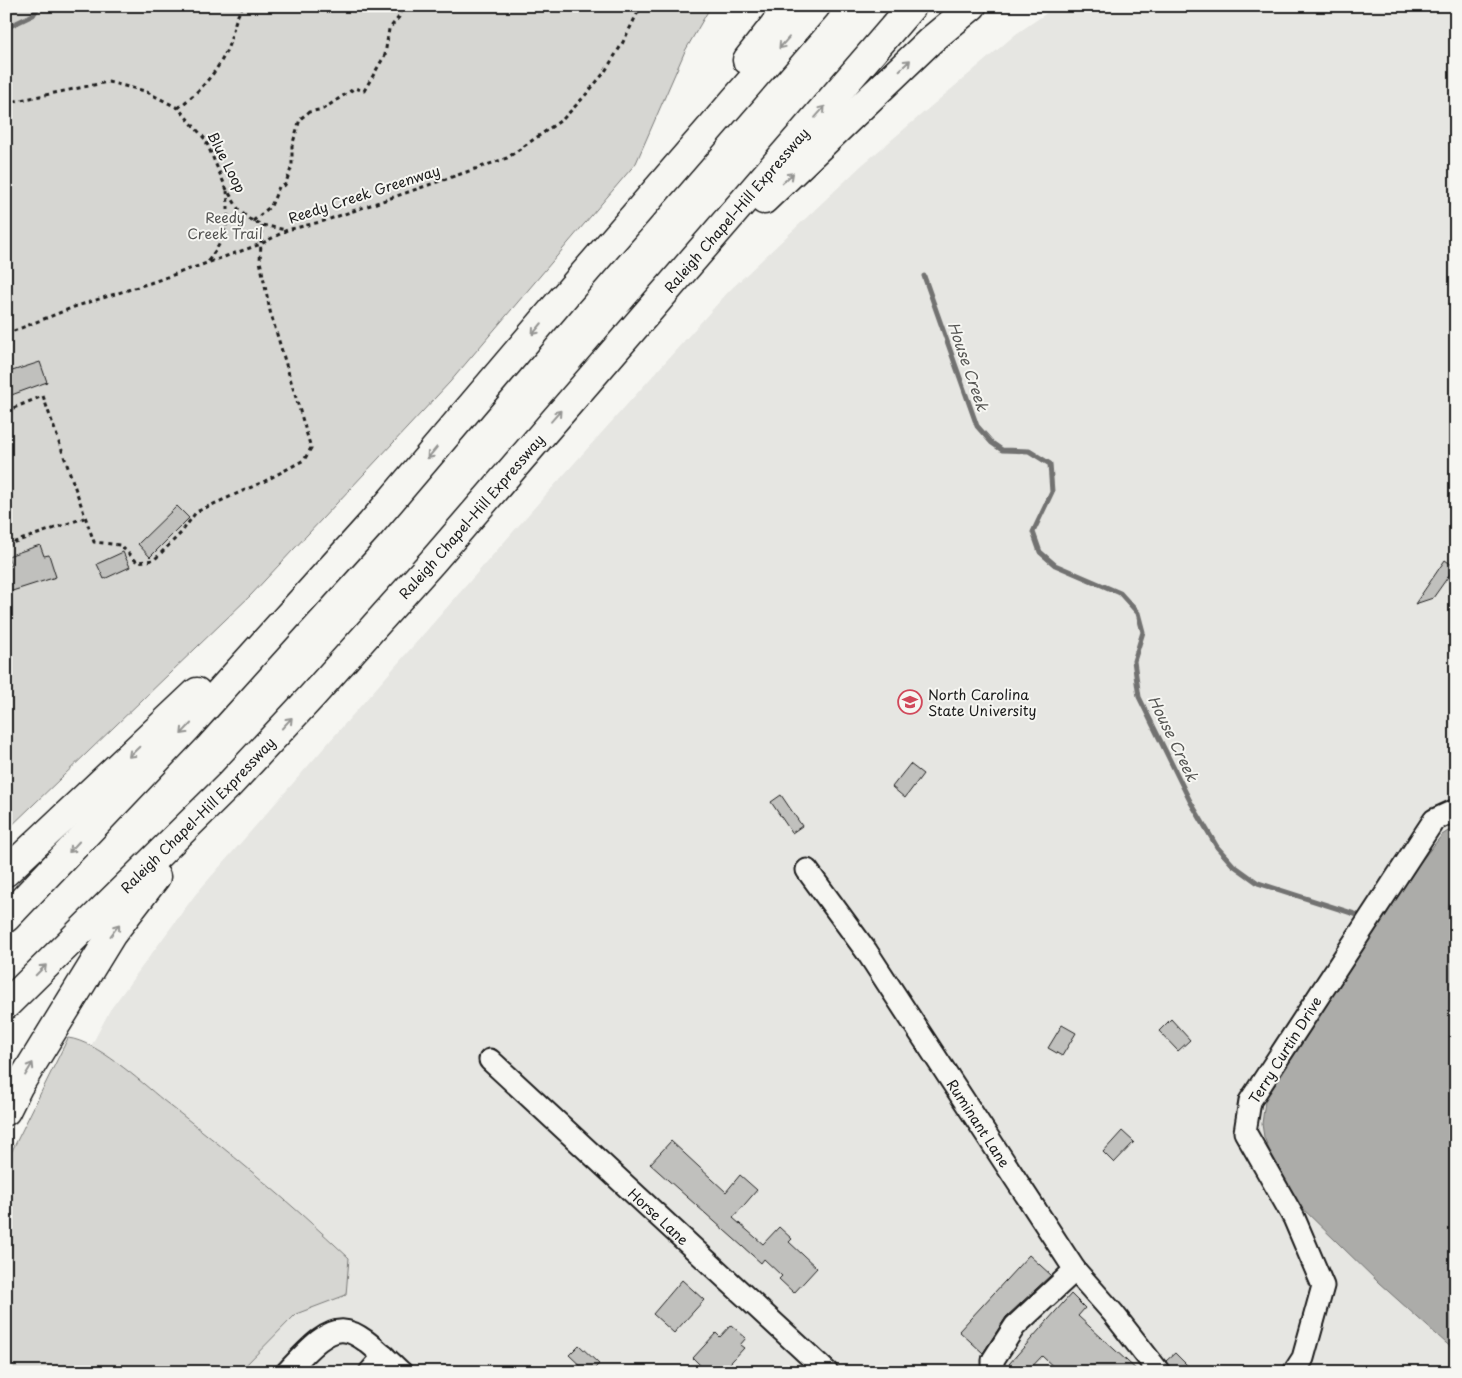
<svg xmlns="http://www.w3.org/2000/svg" width="1462" height="1378" font-family="'Playpen Sans',sans-serif">
<rect width="100%" height="100%" fill="#f6f6f2"/>
<filter id="ink" filterUnits="userSpaceOnUse"><feTurbulence type="fractalNoise" baseFrequency=".02" numOctaves="2"/><feDisplacementMap in="SourceGraphic" scale="10" xChannelSelector="R" yChannelSelector="G"/><feConvolveMatrix kernelMatrix="1 2 1 2 8 2 1 2 1" color-interpolation-filters="sRGB"/></filter>
<g filter="url(#ink)">
<path fill="#e6e6e2" d="M1057 6H1456V1372H6V1209L110 1010 195 895 534 508 729 291 862 165 1016 34Z"/>
<g fill="#d6d6d2" stroke="#797977">
<path d="M6 6H711L685 51 636 163 450 382 251 595 6 831Z"/>
<path d="M68 1038C96 1041 140 1081 163 1100 227 1150 290 1202 349 1258L346 1295 296 1314 239 1372H158L153 1367 148 1372H6V1163Z"/>
</g>
<path fill="#acaca9" stroke="#727271" d="M1456 826V1352L1379 1283 1299 1205 1280 1176 1264 1137 1262 1124 1265 1101 1326 995 1374 920 1442 835Z"/>
<g fill="none" stroke-linecap="round" stroke-linejoin="round">
<g stroke="#727271" stroke-width="5">
<path d="M6 28 33 15 39 6"/>
<path d="M924 276 977 426 992 443 1002 450 1029 451 1050 464 1052 492 1033 532 1040 552 1055 565 1120 593 1138 613 1143 632 1134 661 1139 697 1190 801 1217 847 1233 865 1258 883 1364 917"/>
</g>
</g>
<g fill="#c0c0bd" stroke="#1c1c1c">
<path d="M40 362 47 382 6 397V373Z"/>
<path d="M177 506 189 518 150 557 138 544Z"/>
<path d="M40 545 44 556 49 555 56 577 6 593V567L11 565 8 556Z"/>
<path d="M123 552 130 567 104 579 97 564Z"/>
<path d="M1445 560 1455 567 1433 598 1415 604Z"/>
<path d="M910 764 923 774 905 798 892 787Z"/>
<path d="M781 795 802 826 792 833 771 802Z"/>
<path d="M1171 1019 1190 1040 1178 1051 1159 1031Z"/>
<path d="M1062 1025 1076 1033 1062 1056 1048 1048Z"/>
<path d="M1122 1131 1134 1142 1114 1163 1103 1152Z"/>
<path d="M671 1141 726 1192 740 1175 757 1190 733 1218 763 1244 779 1227 792 1239 789 1242 817 1268 794 1293 779 1279 782 1276 764 1259 761 1263 650 1164Z"/>
<path d="M1029 1255 1051 1275 1006 1317 983 1353 959 1331Z"/>
<path d="M682 1280 704 1300 674 1333 653 1314Z"/>
<path d="M1071 1294 1085 1308 1078 1316 1139 1372H1059L1042 1356 1027 1372H1017L1009 1364Z"/>
<path d="M731 1325 746 1338 740 1345 744 1348 722 1372H707L693 1358 716 1333 720 1337Z"/>
<path d="M579 1345 599 1364 591 1372H587L569 1355Z"/>
<path d="M1175 1353 1194 1372H1171L1166 1361Z"/>
</g>
<g fill="none" stroke-linecap="round" stroke-linejoin="round">
<g stroke="#1c1c1c" stroke-width="25">
<g id="minor">
<path id="s1" d="M807 870 867 952 1075 1270 1113 1313 1159 1372"/>
<path id="s2" d="M490 1060 827 1372"/>
<path d="M287 1372C340 1314 345 1320 401 1372"/>
<path d="M370 1372 384 1356"/>
<path d="M993 1372V1360L1015 1326 1075 1270"/>
<path d="M1294 1372 1303 1358 1323 1286 1294 1218 1245 1132 1250 1101 1434 820 1456 810"/>
</g>
</g>
<g stroke="#1c1c1c" stroke-width="31">
<g id="highway">
<path d="M747 60 789 6"/>
<path d="M764 200 931 40 972 6"/>
<path d="M6 872 197 692"/>
<path d="M6 918 188 727 371 524 568 292 816 6"/>
<path id="s3" d="M6 1005 230 784 312 696 432 562 912 6"/>
<path d="M6 1111 18 1087 112 934 156 877"/>
</g>
</g>
<g stroke="#1c1c1c" stroke-width="3" stroke-dasharray="4 4" stroke-linecap="butt">
<path d="M6 103 108 82 145 91 178 108 205 139 226 188 239 210 249 219 262 225 286 230"/>
<path d="M178 108C199 92 218 72 228 47 234 31 233 22 243 6"/>
<path d="M253 221 271 206 279 187 285 185 292 166V146L300 119 309 112 323 109 355 88 364 91 385 55 389 29 399 17 402 6"/>
<path d="M208 261C227 236 230 222 227 191"/>
<path d="M6 334 74 307 150 283 261 244 287 230 324 221 507 158 563 119 583 98 604 73 622 44 641 6"/>
<path d="M6 411 43 396 94 542 120 545 137 562 154 560 181 533 196 512 265 481 304 460 311 448 270 311 260 261 262 225"/>
<path d="M6 545 84 518"/>
</g>
<use href="#minor" stroke="#f6f6f2" stroke-width="21"/>
<use href="#highway" stroke="#f6f6f2" stroke-width="28"/>
</g>
<defs><path id="oneway-shaft" d="M-6 0H5M1.5-3L5.5 0L1.5 3" fill="none" stroke-width="1.6" stroke-linecap="round" stroke-linejoin="round" transform="scale(1.25)"/></defs>
<g stroke="#949492">
<use href="#oneway-shaft" transform="translate(784 43) rotate(131)"/>
<use href="#oneway-shaft" transform="translate(905 65) rotate(-44)"/>
<use href="#oneway-shaft" transform="translate(820 112) rotate(-49)"/>
<use href="#oneway-shaft" transform="translate(788 178) rotate(-43)"/>
<use href="#oneway-shaft" transform="translate(537 329) rotate(130)"/>
<use href="#oneway-shaft" transform="translate(556 416) rotate(-49)"/>
<use href="#oneway-shaft" transform="translate(432 453) rotate(130)"/>
<use href="#oneway-shaft" transform="translate(287 723) rotate(-47)"/>
<use href="#oneway-shaft" transform="translate(186 729) rotate(133)"/>
<use href="#oneway-shaft" transform="translate(134 752) rotate(136)"/>
<use href="#oneway-shaft" transform="translate(74 847) rotate(133)"/>
<use href="#oneway-shaft" transform="translate(115 930) rotate(-53)"/>
<use href="#oneway-shaft" transform="translate(41 970) rotate(-45)"/>
<use href="#oneway-shaft" transform="translate(29 1069) rotate(-59)"/>
</g>
</g>
<defs>
<g id="university-ring" transform="scale(1.25)"><circle r="9.5" fill="#f6f6f2" stroke="#d1495b" stroke-width="1.5"/><path d="M0-5L7-2L0 1L-7-2ZM-4 1L0 2.5L4 1V4Q0 6-4 4Z" fill="#d1495b"/></g>
</defs>
<g fill-rule="evenodd">
<use href="#university-ring" x="910" y="702"/>
</g>
<g text-anchor="middle" dominant-baseline="central" stroke-width="4" stroke-linejoin="round" paint-order="stroke">
<g font-size="14" fill="#1c1c1c" stroke="#f6f6f2">
<text transform="translate(227 162) rotate(63)">Blue Loop</text>
<text transform="translate(364 194) rotate(-18)">Reedy Creek Greenway</text>
<text stroke="none"><textPath href="#s3" startOffset="1080">Raleigh Chapel–Hill Expressway</textPath></text>
<text stroke="none"><textPath href="#s3" startOffset="675">Raleigh Chapel–Hill Expressway</textPath></text>
<text stroke="none"><textPath href="#s3" startOffset="270">Raleigh Chapel–Hill Expressway</textPath></text>
<text transform="translate(1285 1050) rotate(-58)">Terry Curtin Drive</text>
<text stroke="none"><textPath href="#s1" startOffset="306">Ruminant Lane</textPath></text>
<text stroke="none"><textPath href="#s2" startOffset="230">Horse Lane</textPath></text>
</g>
<g font-size="14" fill="#545453" stroke="#f6f6f2">
<text x="225" y="217">Reedy<tspan x="225" dy="16">Creek Trail</tspan></text>
</g>
<g font-size="14" fill="#1c1c1c" stroke="#f6f6f2" text-anchor="start">
<text x="928" y="694">North Carolina<tspan x="928" dy="16">State University</tspan></text>
</g>
<g font-size="15" font-style="italic" fill="#565654" stroke="#f6f6f2">
<text transform="translate(969 366) rotate(71)">House Creek</text>
<text transform="translate(1174 738) rotate(64)">House Creek</text>
</g>
</g>
<rect width="1462" height="1378" fill="none" stroke="#f6f6f2" stroke-width="25"/>
<rect x="12" y="12" width="1437" height="1353" fill="none" stroke="#1c1c1c" stroke-width="2" filter="url(#ink)"/>
</svg>
